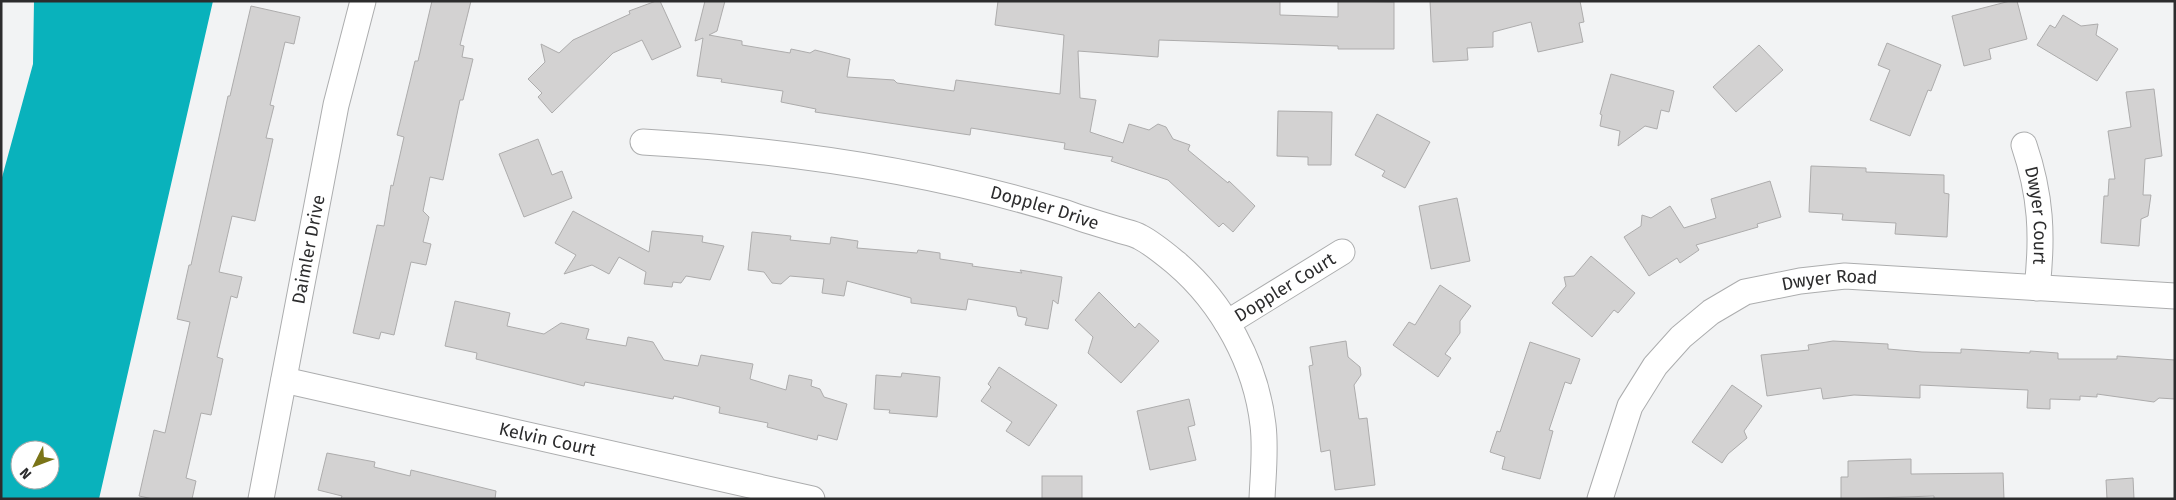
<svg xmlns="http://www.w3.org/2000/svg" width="2176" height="500" font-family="'Fira Sans',sans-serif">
<rect width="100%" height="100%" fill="#f2f3f4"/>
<path fill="#09b2bc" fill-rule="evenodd" d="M34 1H213L99 499H1V181L33 64ZM20 450H50V480H20Z"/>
<g fill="#d3d2d2" stroke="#adacac">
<path d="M432 1H471L460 45 464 46 462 57 473 59 463 100H460L443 180 430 177 423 211 429 217 423 242 431 244 426 265 411 262 394 335 381 332 379 339 353 333 377 225 384 226 391 185 393 186 404 137 397 135 415 61H418Z"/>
<path d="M656 1H660L681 47 652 60 642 40 613 53 552 113 538 97 542 93 528 79 545 62 541 44 559 53 573 40 630 14 629 11Z"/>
<path d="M705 1H725L717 31 709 35 742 41V45L790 53 791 49 810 53 815 50 850 59 847 77 894 80 897 83 954 91 956 80 1060 94 1064 35 995 25 998 1H1280V15L1338 17V1L1394 2V49H1338V46L1159 40 1158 57 1078 51 1080 98 1096 100 1090 132 1123 143 1129 124 1149 130 1158 124 1166 127 1173 139 1190 145 1188 150 1228 183 1229 181 1255 206 1233 232 1223 223 1219 227 1168 180 1111 161 1113 157 1064 149 1065 143 971 128 970 135 815 112 816 109 781 102 783 91 721 82 722 79 697 76 703 38 695 41Z"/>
<path d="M1430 1H1580L1584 22 1579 23 1583 42 1538 52 1531 22 1493 32V47L1467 48 1468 60 1433 62Z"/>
<path d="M2010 1H2017L2027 39 1989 49 1991 59 1964 66 1952 16Z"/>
<path d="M251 6 300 17 294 44 285 42 270 105 274 106 266 138 273 139 255 221 232 216 219 272 242 277 237 298 231 296 217 357 223 359 211 415 201 413 186 478 196 481 192 499H153L139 496 154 430 165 433 190 322 177 319 189 265H191L228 96H230Z"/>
<path d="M2063 15 2081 26 2098 24 2096 35 2118 49 2097 81 2037 45 2050 25 2055 28Z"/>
<path d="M1887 43 1941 65 1931 91 1928 90 1910 136 1870 120 1890 70 1878 65Z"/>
<path d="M1759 45 1783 70 1736 112 1713 87Z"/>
<path d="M1611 74 1674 91 1669 112 1661 110 1657 129 1645 126 1618 146 1620 131 1600 126 1602 115 1600 114Z"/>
<path d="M2154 89 2162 156 2145 159 2143 195H2151L2148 216 2141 219 2139 246 2101 243 2104 196H2108L2109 179H2115L2108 131 2131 127 2126 92Z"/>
<path d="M1278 111 1332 112 1331 165H1308V157L1277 156Z"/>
<path d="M1377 114 1430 142 1405 188 1382 176 1385 171 1355 155Z"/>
<path d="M538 139 552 175 562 171 572 198 524 217 499 154Z"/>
<path d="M1811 166 1866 168V172L1944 175V193L1949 194 1947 237 1895 234 1896 223 1842 220 1843 214 1809 212Z"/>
<path d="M1770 181 1781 217 1757 224 1758 227 1696 245 1699 250 1680 263 1677 258 1649 276 1624 237 1641 226 1642 215 1651 218 1670 206 1684 228 1716 218 1711 199Z"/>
<path d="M1457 198 1470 261 1431 269 1419 206Z"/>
<path d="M573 211 649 252 652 231 703 236 702 242 724 246 710 280 686 276 681 283 673 282 672 287 644 284 646 272 619 257 609 274 592 265 564 274 576 255 555 243Z"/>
<path d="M752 232 791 236 790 240 830 244 831 237 858 241 857 248 917 253 918 250 940 253V259L973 264 972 266 1022 273 1020 270 1062 277 1058 304 1053 300 1048 329 1025 325 1027 318 1018 316 1016 307 968 299 966 310 911 303V298L847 281 844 296 822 293 824 279 790 276 781 284 772 283 764 272 748 270Z"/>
<path d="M1591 256 1635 293 1618 313 1614 310 1592 337 1552 303 1566 286 1564 277 1574 276Z"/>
<path d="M1440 285 1471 306 1460 321V333L1445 354 1451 358 1438 377 1393 345 1409 322 1415 325Z"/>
<path d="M1099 292 1135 328 1139 323 1159 341 1121 383 1088 353 1093 337 1075 320Z"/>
<path d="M455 301 510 313 507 326 544 334 561 323 589 329 586 339 626 346 628 337 653 342 664 360 698 366 701 355 753 364 750 379 786 390 789 375 812 380 811 386 820 389 824 397 847 404 837 440 818 435 817 440 767 427 768 423 719 413 720 407 674 396 673 399 585 382 584 386 476 359 477 353 445 346Z"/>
<path d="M1346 341 1348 357 1360 367 1361 375 1354 385 1359 419 1367 418 1375 485 1335 490 1330 450 1321 452 1309 366 1313 365 1310 347Z"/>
<path d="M1833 341 1888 344V349L1922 352 1961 353V349L2030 353V351L2058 353V359H2117V356L2175 360V399L2159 398 2154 402 2097 394V397L2080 396V400L2050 399V409L2027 408 2028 390 1920 385V398L1854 395 1823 399 1821 388 1767 396 1761 355 1809 350 1808 345Z"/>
<path d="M1530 342 1580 359 1571 384 1565 382 1549 430 1553 431 1540 479 1502 469 1505 457 1490 452 1497 431 1500 432Z"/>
<path d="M999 367 1057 405 1029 446 1006 431 1012 422 981 401 991 387 988 384Z"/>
<path d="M902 373 940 377 937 417 889 413 890 410 874 409 876 375 901 377Z"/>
<path d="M1732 385 1762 406 1744 431 1747 438 1728 454 1722 463 1692 442Z"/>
<path d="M1189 399 1195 425 1188 427 1196 460 1150 470 1137 411Z"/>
<path d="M327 453 375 462 374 467 410 476 411 470 496 491 495 499H341L342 496 318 490Z"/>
<path d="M1911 459V474L2003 473 2004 499H1934V496L1841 499V477H1848V461Z"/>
<rect x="1042" y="476" width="40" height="23"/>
<path d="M2133 478 2134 499H2107L2106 480Z"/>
</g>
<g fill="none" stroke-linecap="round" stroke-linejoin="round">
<g stroke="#acadae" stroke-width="27">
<g id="minor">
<path id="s1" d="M643 142C786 150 929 170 1066 213 1082 219 1099 224 1116 229 1124 232 1133 233 1140 237 1152 243 1165 254 1176 263 1223 303 1256 364 1263 425 1266 450 1263 474 1262 499"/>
<path id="s2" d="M2024 145C2041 195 2043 236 2037 288"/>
<path id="s3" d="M1227 323 1342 252"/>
<path id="s4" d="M284 380 812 499"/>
<path id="s5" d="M261 499 336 105 363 1"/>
<path id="s6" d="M1600 499 1630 406 1655 366 1681 337 1711 312 1745 292 1800 281 1845 276 2175 296"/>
</g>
</g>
<use href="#minor" stroke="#fff" stroke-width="25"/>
</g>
<g text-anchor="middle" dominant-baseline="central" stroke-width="4.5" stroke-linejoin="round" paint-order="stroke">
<g font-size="18" fill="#2c2c2d" stroke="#fff">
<text stroke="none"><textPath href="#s1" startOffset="408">Doppler Drive</textPath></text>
<text stroke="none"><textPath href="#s2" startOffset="72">Dwyer Court</textPath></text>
<text stroke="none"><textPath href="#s5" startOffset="254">Daimler Drive</textPath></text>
<text stroke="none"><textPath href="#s6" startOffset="348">Dwyer Road</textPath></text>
<text stroke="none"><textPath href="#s3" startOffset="68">Doppler Court</textPath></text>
<text stroke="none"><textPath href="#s4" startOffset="270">Kelvin Court</textPath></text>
</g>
</g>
<rect width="2176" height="500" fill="none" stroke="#2c2c2d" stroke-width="5"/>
<g transform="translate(35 465) rotate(228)"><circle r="24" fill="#ffffff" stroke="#ababab"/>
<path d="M0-4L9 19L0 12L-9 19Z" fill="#7a7417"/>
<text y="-8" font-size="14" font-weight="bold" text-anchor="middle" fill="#2c2c2d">N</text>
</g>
</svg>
